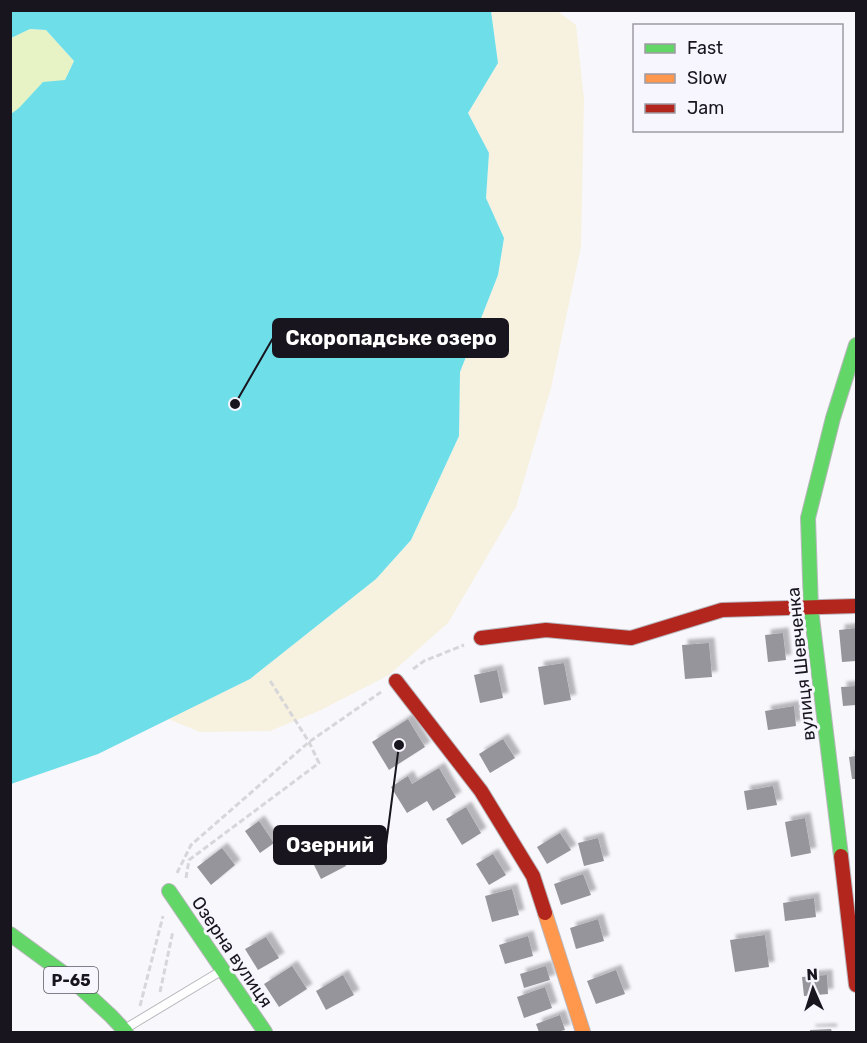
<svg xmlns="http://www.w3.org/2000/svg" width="867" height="1043" font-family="Rubik,sans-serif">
<defs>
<filter id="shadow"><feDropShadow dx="5.5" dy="-5.5" stdDeviation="1.5" flood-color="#0004"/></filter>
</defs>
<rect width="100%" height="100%" fill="#f8f7fc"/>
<path fill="#e7f3c4" d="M30 29 46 30 74 61 65 80 11 114V38Z"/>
<path fill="#f7f2df" d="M491 11H557L576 25 584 99 581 247 551 388 516 507 448 623 389 675 319 711 270 731 200 732 168 719 250 679 376 579 411 540 459 436 460 372 498 275 504 238 486 198 489 153 468 113 498 63Z"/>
<path fill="#6edee9" d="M10 11H491L498 63 468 113 489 153 486 198 504 238 498 275 460 372 459 436 411 540 376 579 250 679 98 754 11 784V114L19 108 43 82 65 80 74 61 46 30 30 29 11 38Z"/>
<g fill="#96959b" filter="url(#shadow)">
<path d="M856 628V661L842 662 839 630Z"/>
<path d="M783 633 786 660 768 662 765 635Z"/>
<path d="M709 643 712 677 685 679 682 645Z"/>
<path d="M564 663 571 700 544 705 538 667Z"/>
<path d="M497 670 503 698 480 703 474 675Z"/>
<path d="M856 686V705L843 706 841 687Z"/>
<path d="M794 706 796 726 768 730 765 711Z"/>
<path d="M408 719 425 747 389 770 372 742Z"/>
<path d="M503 739 515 758 490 773 479 754Z"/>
<path d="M856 756V779H852L849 757Z"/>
<path d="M439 768 456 797 433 811 427 801 407 813 391 787 408 776 412 784Z"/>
<path d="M773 786 777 805 747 810 744 791Z"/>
<path d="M466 807 481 833 462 845 446 819Z"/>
<path d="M805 818 811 853 791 857 785 822Z"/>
<path d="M259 821 274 843 260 853 245 831Z"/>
<path d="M560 833 571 850 547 864 537 847Z"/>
<path d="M331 835 346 866 321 879 305 847Z"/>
<path d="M598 838 604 861 584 866 578 843Z"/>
<path d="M222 848 235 865 211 885 197 867Z"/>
<path d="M493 854 506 875 489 885 476 864Z"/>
<path d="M583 874 591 895 561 905 554 884Z"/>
<path d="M512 889 519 915 492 922 485 896Z"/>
<path d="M814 898 816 917 785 921 783 903Z"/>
<path d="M598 919 604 941 576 949 570 928Z"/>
<path d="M765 935 769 967 735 972 730 940Z"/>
<path d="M528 936 533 956 505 964 499 945Z"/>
<path d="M266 937 279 958 258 970 245 949Z"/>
<path d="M292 966 307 989 279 1007 264 984Z"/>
<path d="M546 966 550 980 524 988 520 974Z"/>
<path d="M616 970 625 994 596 1004 587 981Z"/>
<path d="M343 975 354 995 326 1010 316 991Z"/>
<path d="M827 975 828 994 804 996 802 977Z"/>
<path d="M545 987 552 1008 524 1018 517 997Z"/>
<path d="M560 1015 565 1030 557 1032H539L536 1024Z"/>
<path d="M831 1029 832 1032H810V1030Z"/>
</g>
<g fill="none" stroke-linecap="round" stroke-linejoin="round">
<g stroke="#b9b7bd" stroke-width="10">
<path id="lane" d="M128 1027 221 971"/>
</g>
<g stroke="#b9b7bd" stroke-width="16">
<g id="fast">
<path d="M841 856 811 609 808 518 833 418 856 345"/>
<path d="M169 891 265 1032"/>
<path d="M10 934 70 978 111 1016 126 1032"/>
</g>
</g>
<g stroke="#b9b7bd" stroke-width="16">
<path id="slow" d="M545 913 583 1032"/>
</g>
<g stroke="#b9b7bd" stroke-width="16">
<g id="jam">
<path d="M481 638 546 630 631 638 722 610 856 606"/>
<path d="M396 681 481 791 533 876 545 913"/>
<path d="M841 856 856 985"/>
</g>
</g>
<g stroke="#d7d6d8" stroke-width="3" stroke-dasharray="6 3" stroke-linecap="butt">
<path d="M413 669 424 661 464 645"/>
<path d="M177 873 191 845 309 742 381 692"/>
<path d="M186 878 189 860 319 763 309 742 269 679"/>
<path d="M160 992 173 931"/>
<path d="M140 1006 163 916"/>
</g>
<use href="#lane" stroke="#fefeff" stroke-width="8"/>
<use href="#fast" stroke="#63d668" stroke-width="14"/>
<use href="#slow" stroke="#ff974d" stroke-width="14"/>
<use href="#jam" stroke="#b3261e" stroke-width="14"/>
</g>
<g text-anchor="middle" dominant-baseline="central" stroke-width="6" stroke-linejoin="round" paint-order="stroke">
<rect fill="#f7f5fe" stroke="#5b5861" stroke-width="1.5" x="44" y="967" width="54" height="26" rx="4.5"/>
<g font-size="16" font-weight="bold" fill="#18151e">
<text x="71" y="980">Р-65</text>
</g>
<g font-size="18" fill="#18151e" stroke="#f7f5fe">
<text transform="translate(801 664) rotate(-96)">вулиця Шевченка</text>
<text transform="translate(232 952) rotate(56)">Озерна вулиця</text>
</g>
</g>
<path fill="none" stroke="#18151e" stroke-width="2" d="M235 404L273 338M399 745L386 845"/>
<g fill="#18151e" stroke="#f7f5fe" stroke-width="2">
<circle cx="235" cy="404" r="6"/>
<circle cx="399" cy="745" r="6"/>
</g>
<g fill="#18151e" stroke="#18151e" stroke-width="2">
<rect x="273" y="319" width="235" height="38" rx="6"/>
<rect x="274" y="826" width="112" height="38" rx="6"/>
</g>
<g font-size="20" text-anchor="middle" font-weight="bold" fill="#fff">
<text x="391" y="345">Скоропадське озеро</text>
<text x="330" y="852">Озерний</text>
</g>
<rect width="867" height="1043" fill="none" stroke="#18151e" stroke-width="24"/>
<rect x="633" y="24" width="210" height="108" fill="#f7f5fe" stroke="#9e9ba4" stroke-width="1.5"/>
<rect x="645" y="44" width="30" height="9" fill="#63d668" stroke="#9e9ba4" stroke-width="1.5"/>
<text x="687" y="54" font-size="18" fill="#18151e">Fast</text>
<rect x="645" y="74" width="30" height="9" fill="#ff974d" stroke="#9e9ba4" stroke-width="1.5"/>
<text x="687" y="84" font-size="18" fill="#18151e">Slow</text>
<rect x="645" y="104" width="30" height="9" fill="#b3261e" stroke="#9e9ba4" stroke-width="1.5"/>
<text x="687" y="114" font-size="18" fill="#18151e">Jam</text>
<g transform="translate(813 989) rotate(357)" stroke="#f7f5fe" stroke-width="4.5" paint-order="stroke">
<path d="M0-4.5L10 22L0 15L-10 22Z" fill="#18151e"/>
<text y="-9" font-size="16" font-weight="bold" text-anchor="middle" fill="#18151e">N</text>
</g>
</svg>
